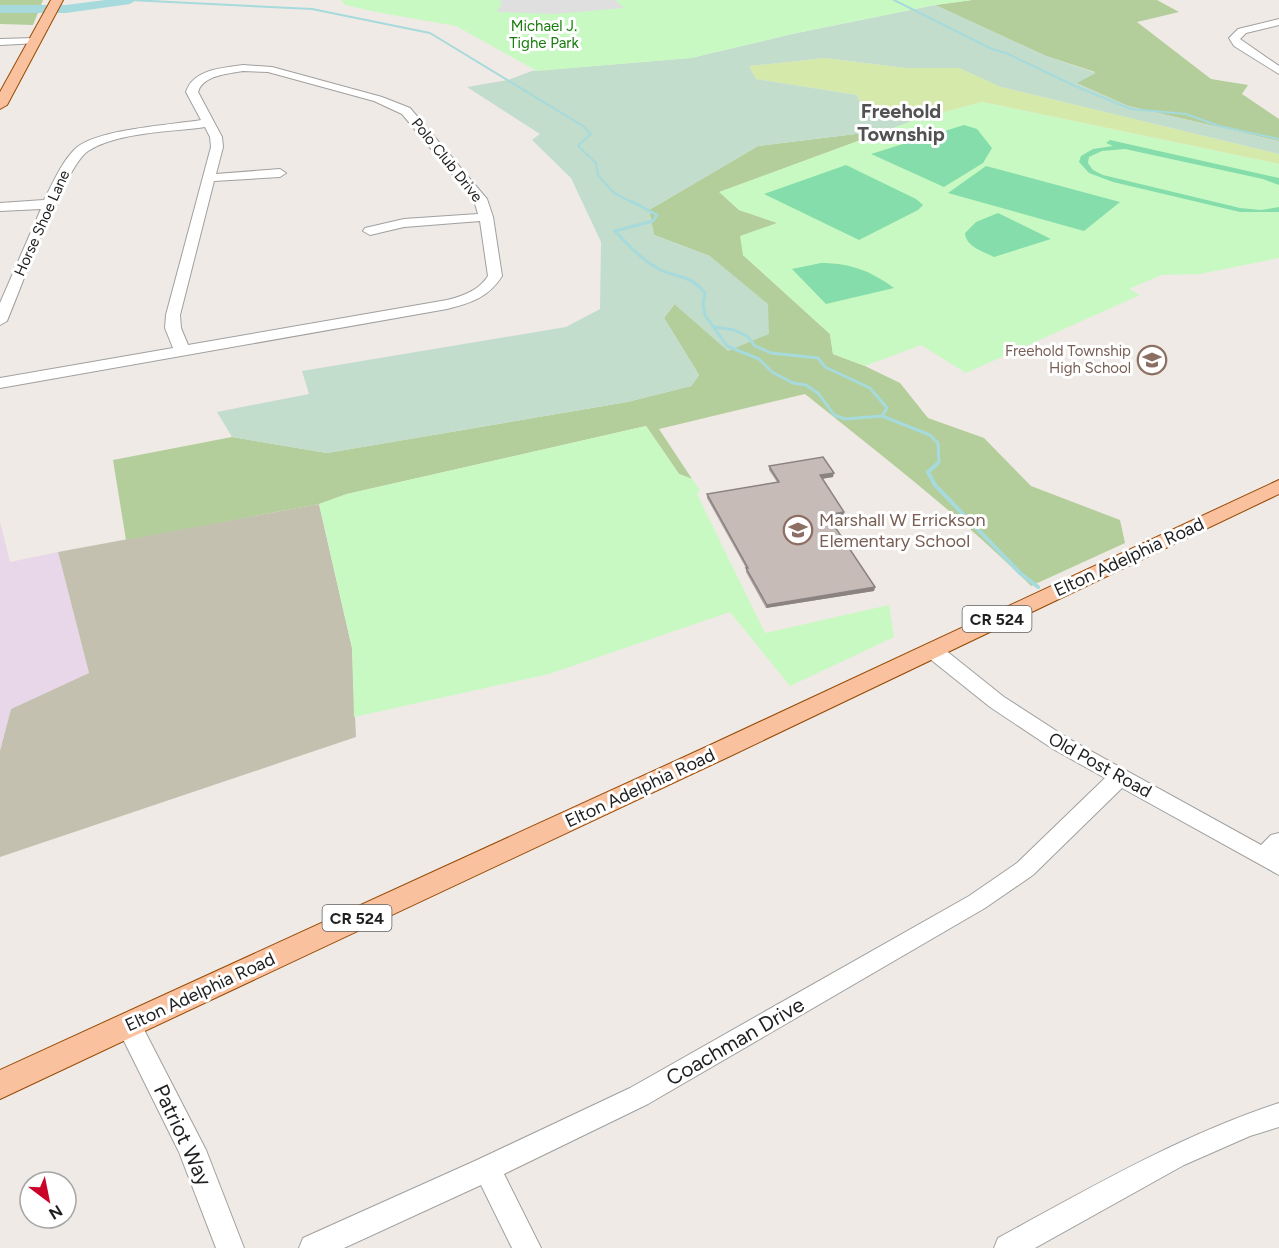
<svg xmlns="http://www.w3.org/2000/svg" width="1279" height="1248" font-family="Figtree,sans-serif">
<rect width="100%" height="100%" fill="#efeae5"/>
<path fill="#e8d7e8" d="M0 522 10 562 58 552 89 673 11 709 0 751Z"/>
<path fill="#c4c0b0" d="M319 504 352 648 356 737 0 857V751L11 709 89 673 58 552Z"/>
<path fill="#d5e9ab" d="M825 58 906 68H959L1001 87 1279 154V164L982 102 915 120 930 110 922 107 889 116 865 115 857 95 756 79 749 66Z"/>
<g fill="#b3ce9a">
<path d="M0 0H43L33 25 0 24Z"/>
<path d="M972 0H1157L1179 12 1137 22 1211 79 1248 85 1242 94 1279 119V141L1128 106 1076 83 1095 72 1046 56 935 5Z"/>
<path d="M888 130 720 192 739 210 778 223 743 255 830 334 833 354 865 366 900 383 928 418 984 438 1031 486 1120 520 1125 543 1031 586C961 516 882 456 805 394L659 429 692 479 679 474 646 426 347 494 319 504 126 540 113 460 232 437 327 453 627 402 691 386 699 375 664 318 710 256 654 235 649 210 758 146Z"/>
</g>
<path fill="#c2ddcb" d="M935 5 1046 56 1096 73 1077 83 1128 106 1279 141V154L1001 87 959 68H906L825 58 749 66 756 79 857 95 865 115 889 116 922 107 931 110 915 120 888 130 758 146 649 210 654 235 710 256 768 304 769 334 728 351 674 304 664 318 699 375 691 386 627 402 327 453 232 437 217 412 309 394 302 371 566 327 600 309 601 242 571 178 532 140 540 134 467 87 508 80 532 71 691 58 792 34Z"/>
<g fill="#c9f9c3">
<path d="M341 0H972L935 5 792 34 691 58 537 71 456 26 381 13 345 5Z"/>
<path d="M982 102 1279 164V258L1200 274 1161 275 1129 289 1140 295 966 373 921 345 865 366 833 354 830 334 743 255 740 236 777 223 739 210 719 192 915 120Z"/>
<path d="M646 426 679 474 692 479 700 490 697 494 765 633 889 605 894 637 790 686 730 612 549 674 354 717 352 648 319 504 347 494Z"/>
</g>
<g fill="#84ddaa">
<path d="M964 125 977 129 992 148 983 163 944 187 871 154Z"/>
<path d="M1110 140 1279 178V185L1263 179 1125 149 1102 151 1089 157 1088 163 1093 170 1103 175 1240 208 1261 210 1279 207V212H1240L1113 182 1089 173 1079 162 1081 156 1093 149 1113 146 1106 143Z"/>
<path d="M846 165 916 199 923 205 918 210 859 240 764 194Z"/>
<path d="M986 166 1120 202 1084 231 948 193Z"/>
<path d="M998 213 1051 239 994 257C983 251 966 247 965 233L976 222Z"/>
<path d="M821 263C850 263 871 271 894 288L826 304 792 269Z"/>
</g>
<path fill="#dfdfdf" d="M500 0H615L624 8 554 14 504 12H497L502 3Z"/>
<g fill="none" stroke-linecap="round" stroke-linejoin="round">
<g stroke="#a6dadc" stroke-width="2">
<path d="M130 0 312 9 430 33 583 126 591 134 578 146 596 163 598 175 613 192 633 203"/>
<path d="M894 0 992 49 1006 53 1075 86 1131 109 1186 114 1219 126 1279 139"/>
</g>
<g stroke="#a6dadc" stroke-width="3">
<path d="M631 201 657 215 653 221 615 231C628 245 642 260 659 269 678 279 690 274 705 293L703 304 705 315 727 346 759 359 772 372 793 383 806 385 819 394 834 415 845 419 882 416 930 435 938 443 939 462 936 465"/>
<path d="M715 327 734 330 747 336 755 346 771 353 818 358 825 367 870 388 887 408 882 416"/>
</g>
<path stroke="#a6dadc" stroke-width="4" d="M937 464 928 472 935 485 1020 573 1038 587"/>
<path fill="#a6dadc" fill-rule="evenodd" d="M105 0H136L130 4 66 13H0V5H66Z"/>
<g stroke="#a0a0a0" stroke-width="2">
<g id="minor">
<path d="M1279 19V25L1246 33 1240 39 1279 66V74L1234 46 1229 38 1238 29Z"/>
<path d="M35 38 39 39V43L0 45V39Z"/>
<path d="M243 65 272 67 382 97 410 108 487 199 493 217 502 276C489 297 471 303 447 309L0 388V378L173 348 165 328 166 315 211 147 210 137 205 127C171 132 117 132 88 151 65 166 20 290 7 321L0 325V303L41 209 0 211V203L44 200C53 183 61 163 75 149 96 129 172 125 201 120L186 92C193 69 223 68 243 65ZM243 71 268 72 374 101 402 114 474 200 478 214 404 219 365 228 363 231 370 235 404 227 480 221 488 276C479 290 464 296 447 300L188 345 181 328 180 315 214 181 280 177 286 173 280 169 216 174 223 147 222 137 198 92C203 75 228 74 243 71Z"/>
<path d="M932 644 939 645 1004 697 1069 739 1261 845 1271 835 1279 833V875L1122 788 1033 875 985 908 648 1104 504 1174 541 1248H512L481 1185 344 1248H299L303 1238 477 1160 630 1088 969 896 1017 863 1105 778 1053 749 990 707 925 655 922 650 925 645Z"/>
<path d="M129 1014 138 1018 206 1150 244 1248H216L179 1152 116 1025 120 1018Z"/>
<path d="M1279 1103V1127L1250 1136 1184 1165 1035 1248H994L998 1238C1090 1188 1179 1136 1279 1103Z"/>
</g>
</g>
<g stroke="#974902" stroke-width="2">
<g id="major">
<path d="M51 0H63L7 105 0 109V92Z"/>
<path d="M1279 480V494L724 759 0 1099V1070L706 747Z"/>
</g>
</g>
<use href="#minor" fill="#fff" fill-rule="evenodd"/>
<use href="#major" fill="#fac19f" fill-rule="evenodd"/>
</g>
<path fill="#aba19e" d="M769 466 833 477 822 479 844 515 829 518 875 587 874 591 766 608 746 572V568L707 498V494L777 482 769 470Z"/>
<g fill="#8b8381">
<path d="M834 473 833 477 820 479V475Z"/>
<path d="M844 512V515L827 518V515Z"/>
<path d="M875 587 874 591 766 608 767 605Z"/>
</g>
<path fill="#c7bbb8" stroke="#8b8381" stroke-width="1.5" d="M823 457 834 473 820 475 844 512 827 515 875 587 767 605 746 568H748L707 494 779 482 769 466Z"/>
<defs>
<g id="school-ring" transform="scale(1.5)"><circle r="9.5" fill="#fff" stroke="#8d6e63" stroke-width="1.5"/><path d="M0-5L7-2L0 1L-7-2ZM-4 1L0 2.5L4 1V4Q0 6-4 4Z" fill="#8d6e63"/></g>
</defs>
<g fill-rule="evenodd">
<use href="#school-ring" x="1152" y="360"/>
<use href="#school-ring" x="798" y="530"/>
</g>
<g text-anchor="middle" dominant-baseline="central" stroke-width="6" stroke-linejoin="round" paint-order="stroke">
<g font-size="15" fill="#197c0d" stroke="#fff">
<text x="544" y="26">Michael J.<tspan x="544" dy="17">Tighe Park</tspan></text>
</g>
<g font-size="15" fill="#1f1f1f" stroke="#fff">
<text transform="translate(447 160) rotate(51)">Polo Club Drive</text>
<text transform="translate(42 223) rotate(-66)">Horse Shoe Lane</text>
</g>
<g font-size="15" fill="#785e54" stroke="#fff" text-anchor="end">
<text x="1131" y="351">Freehold Township<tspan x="1131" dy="17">High School</tspan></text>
</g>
<g fill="#fff" stroke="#626262" stroke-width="1.5">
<rect x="962.5" y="606" width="69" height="26" rx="4.5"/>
<rect x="322.5" y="905" width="69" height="26" rx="4.5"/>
</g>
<g font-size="16" font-weight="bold" fill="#1f1f1f">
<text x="997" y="619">CR 524</text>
<text x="357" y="918">CR 524</text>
</g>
<g font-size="18" fill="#785e54" stroke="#fff" text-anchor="start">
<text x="819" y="520">Marshall W Errickson<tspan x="819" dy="21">Elementary School</tspan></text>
</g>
<g font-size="18" fill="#1f1f1f" stroke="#fff">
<text transform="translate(1129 557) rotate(-25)">Elton Adelphia Road</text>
<text transform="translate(1100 765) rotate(29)">Old Post Road</text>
<text transform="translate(640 788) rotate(-25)">Elton Adelphia Road</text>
<text transform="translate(200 992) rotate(-25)">Elton Adelphia Road</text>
</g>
<g font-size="20" font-weight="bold" fill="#525252" stroke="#fff">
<text x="901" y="111">Freehold<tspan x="901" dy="23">Township</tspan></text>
</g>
<g font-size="21" fill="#1f1f1f" stroke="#fff">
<text transform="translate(735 1041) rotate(-30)">Coachman Drive</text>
<text transform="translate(183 1135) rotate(65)">Patriot Way</text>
</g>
</g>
<g transform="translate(48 1200) rotate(148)"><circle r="28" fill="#ffffff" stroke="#a5a5a5" stroke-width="1.5"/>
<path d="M0-4.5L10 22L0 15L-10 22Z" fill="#ca0329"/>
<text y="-9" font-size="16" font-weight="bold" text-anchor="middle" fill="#1f1f1f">N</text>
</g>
</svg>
